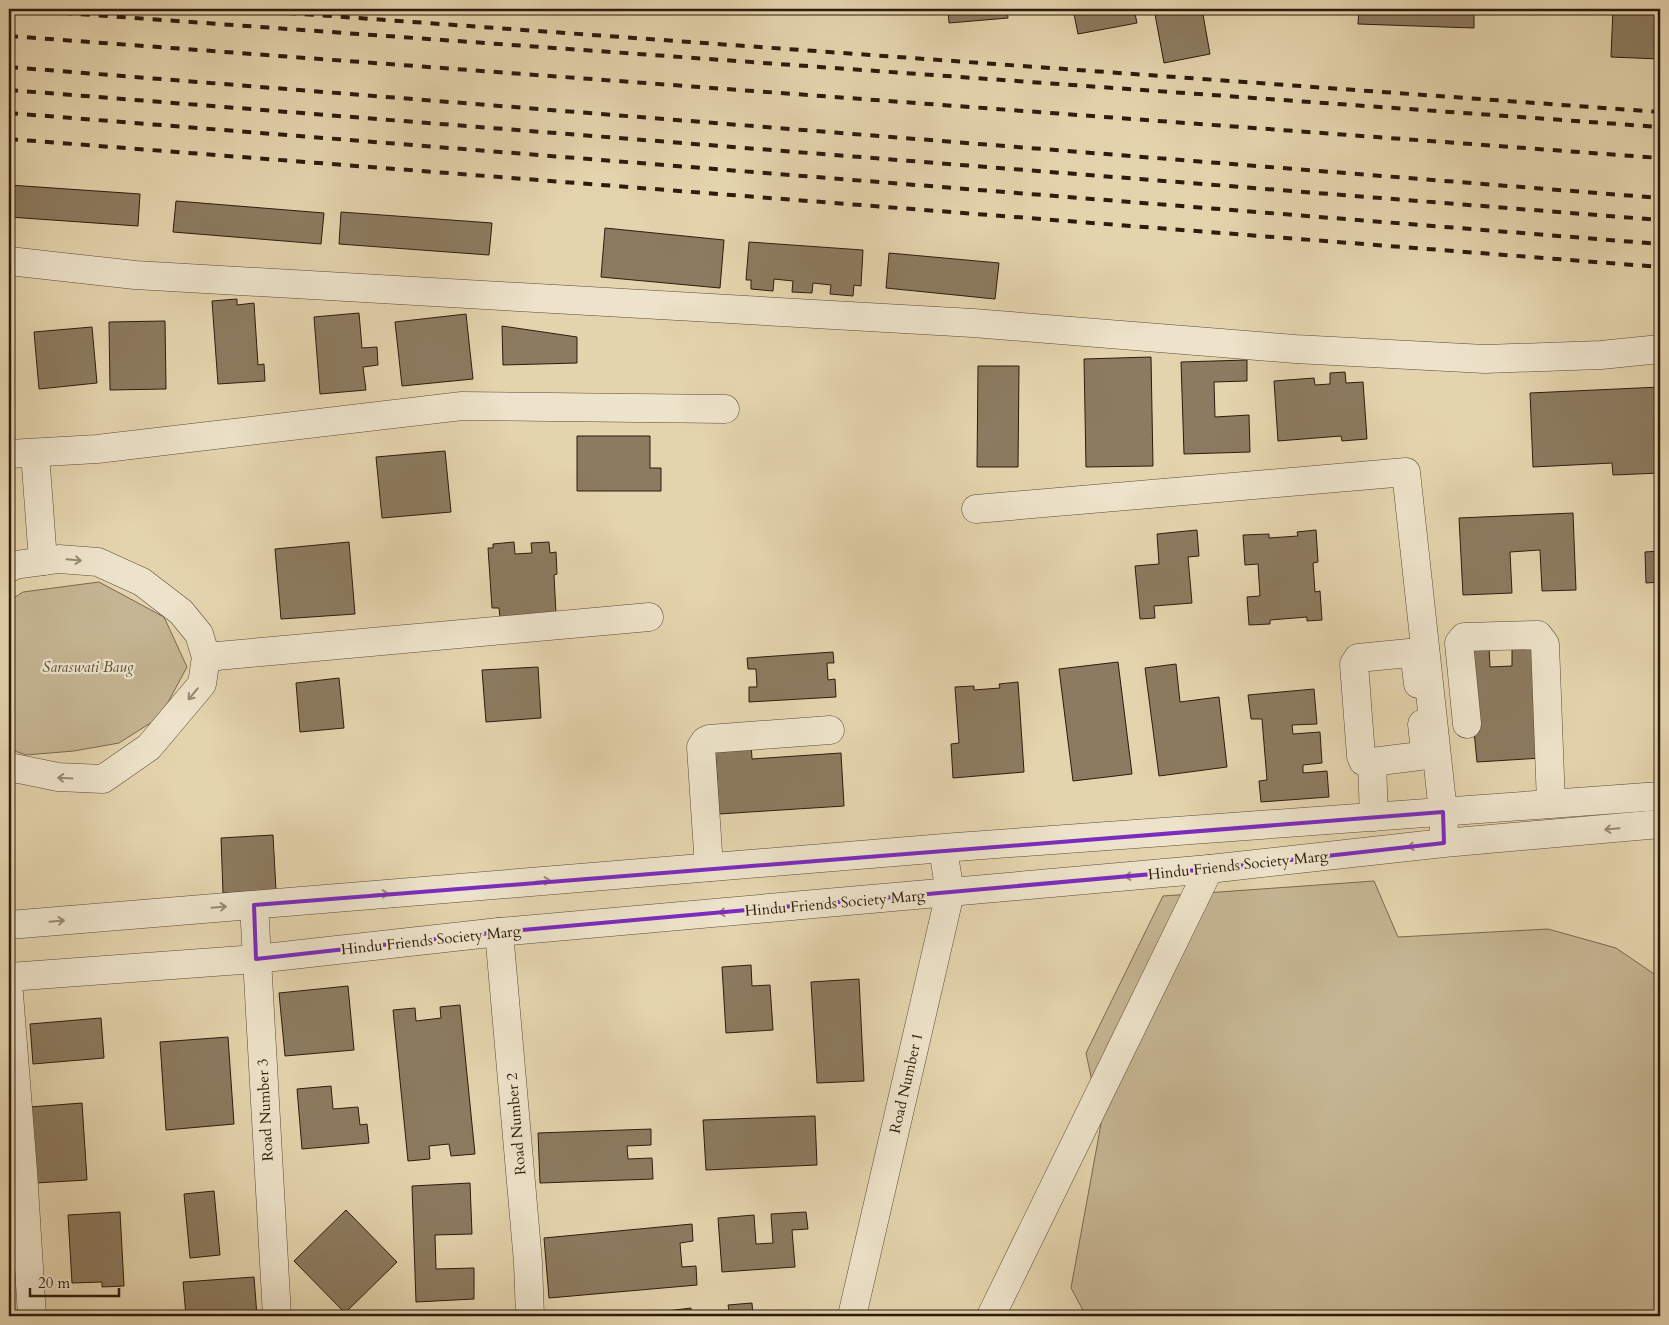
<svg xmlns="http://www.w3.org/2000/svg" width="1669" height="1325" font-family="Cardo,serif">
<rect width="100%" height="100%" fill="#e4d4ad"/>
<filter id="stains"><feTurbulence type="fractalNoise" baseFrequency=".004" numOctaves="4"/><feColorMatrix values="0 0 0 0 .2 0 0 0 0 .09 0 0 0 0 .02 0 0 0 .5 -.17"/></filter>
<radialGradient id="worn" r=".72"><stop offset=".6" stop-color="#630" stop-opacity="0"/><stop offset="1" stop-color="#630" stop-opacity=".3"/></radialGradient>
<g fill="#c5b592" stroke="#796850">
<path d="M99 582 164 617 187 667 160 717 119 743 74 751 26 755 9 749V601L23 592Z"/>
<path d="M1374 881 1398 937 1548 929 1616 948 1660 978V1316H1086L1071 1288 1101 1124 1086 1053 1163 896Z"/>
</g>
<g fill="#8c7b60" stroke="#2d1b0d">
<path d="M948 9H1007L1008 18 949 23Z"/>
<path d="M1073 9H1134L1137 23 1078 34Z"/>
<path d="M1154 9H1202L1210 54 1164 63Z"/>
<path d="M1359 9H1474V28L1358 24Z"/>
<path d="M1613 9H1660V59L1611 57Z"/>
<path d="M9 185 140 194 138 226 9 217Z"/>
<path d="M176 201 324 213 321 244 173 232Z"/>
<path d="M341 212 492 223 489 255 339 244Z"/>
<path d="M605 228 724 240 720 288 601 277Z"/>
<path d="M749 242 863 250 861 286 854 285 853 296 830 294 831 285 813 283 812 293 792 292 793 281 774 279 773 291 751 289V280H746Z"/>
<path d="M889 253 999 263 995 299 886 288Z"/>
<path d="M237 299V305L254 303 258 365 264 364 265 381 218 384 212 301Z"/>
<path d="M359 313 362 348 377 347 378 365 363 367 366 390 320 394 314 317Z"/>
<path d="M466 314 473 379 402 386 395 322Z"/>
<path d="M165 321 166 389 110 390 109 322Z"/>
<path d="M502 326 577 337V363L503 365Z"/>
<path d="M92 327 97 383 39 389 34 332Z"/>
<path d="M1151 357 1153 466 1086 467 1084 359Z"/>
<path d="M1247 360V381L1214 382 1215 417 1249 415 1250 452 1184 454 1181 362Z"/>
<path d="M978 366H1019L1018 467H977Z"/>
<path d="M1345 372 1346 383 1363 382 1367 439 1342 441 1341 436 1278 441 1274 381 1314 378 1315 385 1330 384V373Z"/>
<path d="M1660 387V473L1613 475 1612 463 1533 467 1530 393Z"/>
<path d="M577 436H650V468H661V491H577Z"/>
<path d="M445 451 451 512 382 518 376 457Z"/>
<path d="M1573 513 1576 590 1542 591 1540 550 1510 552 1512 593 1463 595 1459 518Z"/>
<path d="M1197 530 1199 556 1188 557 1192 603 1154 606 1155 618 1140 619 1135 566 1159 564 1157 534Z"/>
<path d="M1316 530 1318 562 1313 563 1315 592 1320 591 1322 620 1307 621V617L1270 620V624L1249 625 1247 597 1260 596 1258 564 1245 565 1243 535 1269 534V538L1298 536 1297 532Z"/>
<path d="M349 542 355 614 281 619 275 549Z"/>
<path d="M514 542 515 554 532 553 531 543 549 542 550 553 556 552 557 574 554 575 556 614 500 618 499 608H492L488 548H493V544Z"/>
<path d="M1660 551V582L1646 583 1645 552Z"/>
<path d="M1512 645H1534L1542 758 1477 762 1466 648 1489 647 1490 667 1512 666Z"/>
<path d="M833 652 834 663H827L828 680 835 679 836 697 749 702V687H757L756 669H748L747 658Z"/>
<path d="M1118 662 1132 774 1073 781 1059 669Z"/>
<path d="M1176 664 1180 702 1219 697 1227 767 1159 776 1145 668Z"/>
<path d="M538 667 541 718 486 722 482 670Z"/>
<path d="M339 678 344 728 300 732 296 683Z"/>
<path d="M1018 682 1024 772 953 778 951 744 959 743 955 687 974 686V690L1000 688 999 684Z"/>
<path d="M1314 689 1317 724 1292 725 1293 734 1320 732 1322 763 1303 765V773L1327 771 1329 797 1261 802 1259 781 1267 780 1262 719H1251L1248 695Z"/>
<path d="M751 744 752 759 841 753 844 806 719 814 715 747Z"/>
<path d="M273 835 276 891 223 893 221 838Z"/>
<path d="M751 965 752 986 770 985 773 1030 726 1033 722 967Z"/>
<path d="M859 979 864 1081 817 1083 811 982Z"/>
<path d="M348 986 354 1050 285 1056 279 993Z"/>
<path d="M460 1005 475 1154 451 1156 449 1144 429 1146 430 1159 408 1161 393 1010 415 1008 416 1021 441 1018 440 1007Z"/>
<path d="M101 1018 104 1058 33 1064 30 1024Z"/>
<path d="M228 1037 234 1124 166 1130 160 1042Z"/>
<path d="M331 1086 333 1109 358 1107 360 1125 367 1124 369 1143 302 1149 297 1089Z"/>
<path d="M82 1103 87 1180 35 1183 30 1107Z"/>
<path d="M815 1116 817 1165 706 1170 703 1120Z"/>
<path d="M651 1129V1145L627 1146 628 1159 652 1158 653 1179 540 1183 538 1133Z"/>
<path d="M470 1183 472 1234 435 1235 436 1269 474 1268V1299L416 1302 412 1186Z"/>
<path d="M214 1191 220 1255 190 1258 184 1194Z"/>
<path d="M346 1210 397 1262 345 1313 294 1261Z"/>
<path d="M120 1212 124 1286 102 1287V1282L72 1283 68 1215Z"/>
<path d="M806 1212 808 1229 792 1230 795 1267 722 1272 718 1218 754 1215 756 1244 773 1243 771 1214Z"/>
<path d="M692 1224 693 1241 680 1243 682 1267 696 1266 697 1285 549 1298 544 1238Z"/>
<path d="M254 1277 257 1316H186L183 1282Z"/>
<path d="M752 1303 753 1316H730L728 1305Z"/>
<path d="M691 1308V1316H667V1311Z"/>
</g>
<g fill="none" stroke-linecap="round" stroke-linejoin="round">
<g stroke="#5b4935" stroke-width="29">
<g id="minor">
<path d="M9 261 135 275 973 323 1295 349 1485 359 1601 355 1660 349"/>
<path d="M35 453 43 561"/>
<path d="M9 454 97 449 462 406 725 409"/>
<path d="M976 509 1406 472 1443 812 1444 830"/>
<path d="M9 568 15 565 59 559 98 562 142 582 181 612 199 634 206 657 202 684 149 747 103 779 58 777 9 767"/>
<path d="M206 657 649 617"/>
<path d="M1467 724 1459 643 1464 637 1538 635 1545 644 1551 803"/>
<path d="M1372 762 1420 756 1425 751 1422 724"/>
<path d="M1374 817 1372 762 1363 761 1361 756 1354 664 1358 658 1409 653 1415 659 1418 684"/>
<path d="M709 867 701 747 705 741 709 739 830 730"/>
<path d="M254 905 277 1316"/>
<path d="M9 925 956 847 1660 796"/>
<path d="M499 932 528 1262 530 1316"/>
<path d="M9 977 256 959 499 932 1209 869 1444 843 1660 824"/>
<path d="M9 994 23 1171 32 1316"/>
<path d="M852 1316 950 893 943 849"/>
<path d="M991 1316 1209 869"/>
</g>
</g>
<use href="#minor" stroke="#ede3ca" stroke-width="28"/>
<g stroke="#2d1b0d" stroke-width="4" stroke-dasharray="9 9" stroke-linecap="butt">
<path d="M9 9 1660 127"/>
<path d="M233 9 1660 112"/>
<path d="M9 36 1660 158"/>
<path d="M9 67 1660 198"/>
<path d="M9 90 1660 220"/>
<path d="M9 113 1660 244"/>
<path d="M9 139 1660 267"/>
</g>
</g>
<defs><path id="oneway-shaft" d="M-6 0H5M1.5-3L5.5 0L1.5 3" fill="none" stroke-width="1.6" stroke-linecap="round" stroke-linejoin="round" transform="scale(1.25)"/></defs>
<g stroke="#978975">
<use href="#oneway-shaft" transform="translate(74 560) rotate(5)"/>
<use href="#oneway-shaft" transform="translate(193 694) rotate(130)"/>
<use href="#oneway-shaft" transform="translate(65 778) rotate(-177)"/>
<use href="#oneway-shaft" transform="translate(1612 829) rotate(175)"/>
<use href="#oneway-shaft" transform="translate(1415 846) rotate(174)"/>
<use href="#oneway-shaft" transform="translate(1132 876) rotate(175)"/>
<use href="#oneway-shaft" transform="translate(543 881) rotate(-5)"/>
<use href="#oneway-shaft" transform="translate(381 894) rotate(-5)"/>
<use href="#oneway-shaft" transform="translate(219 907) rotate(-5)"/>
<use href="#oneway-shaft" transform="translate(726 912) rotate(175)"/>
<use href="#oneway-shaft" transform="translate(57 921) rotate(-5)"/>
</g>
<path fill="none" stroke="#7b2cbf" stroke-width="4" stroke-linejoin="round" d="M1443 812 1444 843 1209 869 499 932 256 959 254 905Z"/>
<g text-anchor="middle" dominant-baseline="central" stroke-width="4.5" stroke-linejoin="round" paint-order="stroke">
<g font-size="15" font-style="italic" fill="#5b4935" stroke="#ede3ca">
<text x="88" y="667">Saraswati Baug</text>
</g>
<g font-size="15" fill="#2d1b0d" stroke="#ede3ca">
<text transform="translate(1238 865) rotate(-6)">Hindu Friends Society Marg</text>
<text transform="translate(835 903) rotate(-5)">Hindu Friends Society Marg</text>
<text transform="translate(431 940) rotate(-6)">Hindu Friends Society Marg</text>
<text transform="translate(906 1083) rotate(-77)">Road Number 1</text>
<text transform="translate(265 1110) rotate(-93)">Road Number 3</text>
<text transform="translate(516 1124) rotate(-95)">Road Number 2</text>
</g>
</g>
<rect width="1669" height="1325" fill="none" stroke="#e4d4ad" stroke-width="30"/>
<rect x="10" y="10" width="1649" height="1305" fill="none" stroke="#2d1b0d" stroke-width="2.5"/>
<rect x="15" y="15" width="1639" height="1295" fill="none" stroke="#2d1b0d"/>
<path d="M30 1288v8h89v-8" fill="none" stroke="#2d1b0d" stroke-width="2.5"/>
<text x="38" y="1288" font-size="15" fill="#2d1b0d" stroke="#ede3ca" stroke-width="4" paint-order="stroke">20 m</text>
<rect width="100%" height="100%" filter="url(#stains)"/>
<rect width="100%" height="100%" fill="url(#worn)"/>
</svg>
